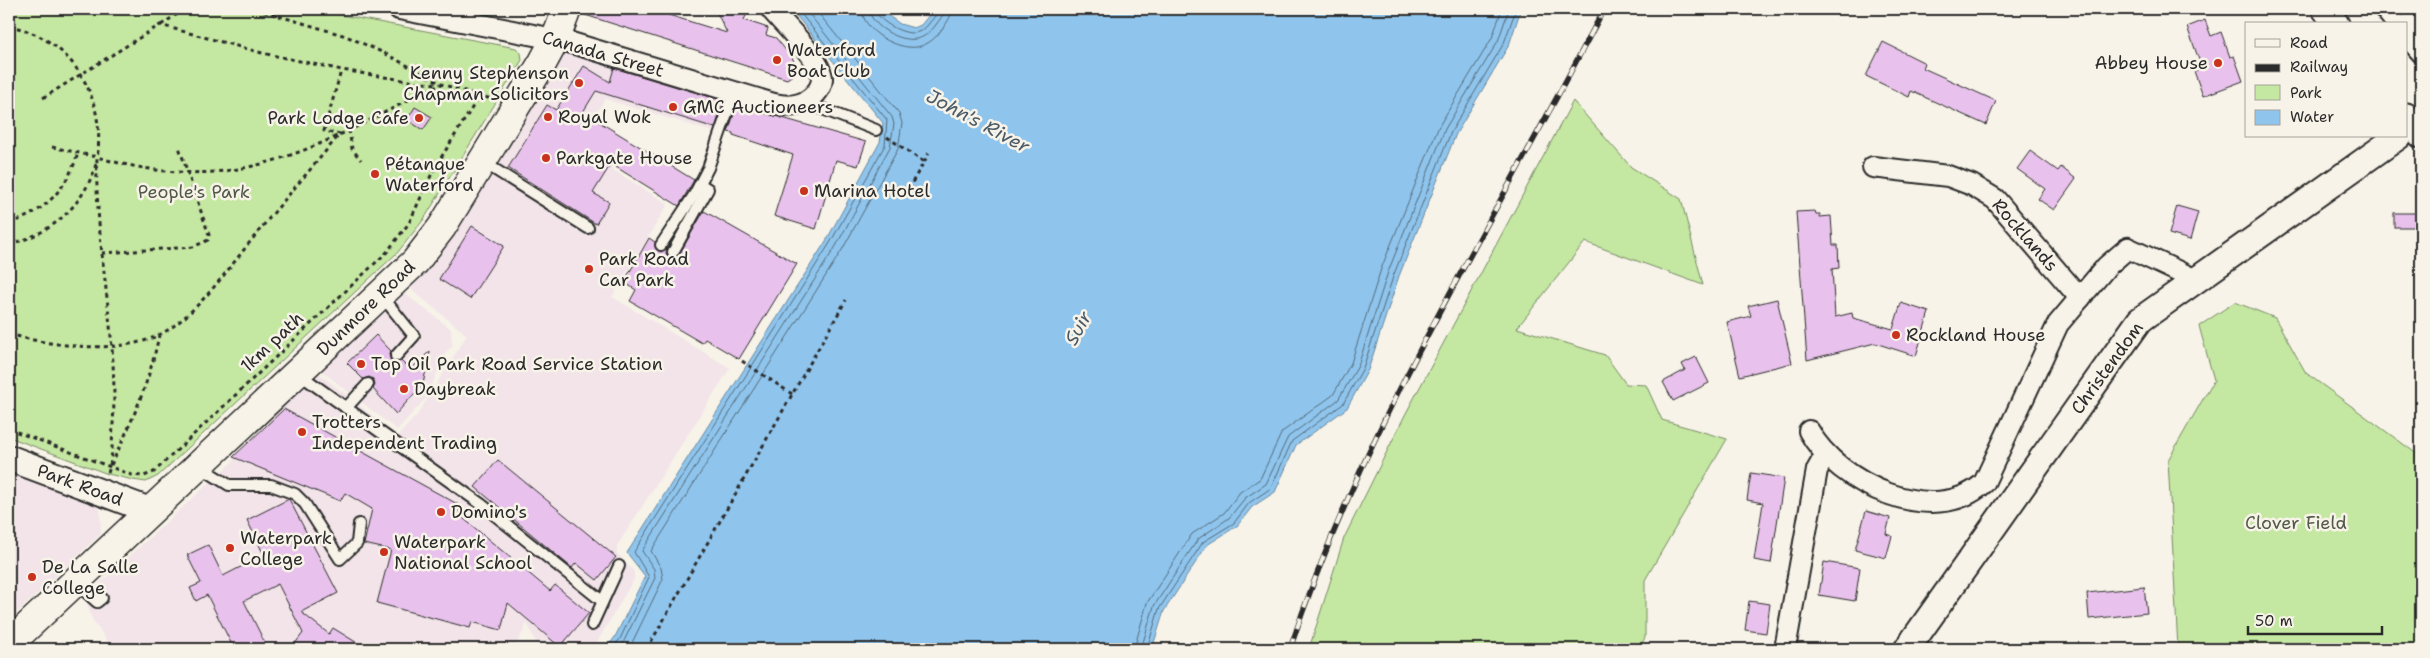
<svg xmlns="http://www.w3.org/2000/svg" width="2430" height="658" font-family="'Shantell Sans',sans-serif">
<rect width="100%" height="100%" fill="#f7f3e8"/>
<filter id="ink" filterUnits="userSpaceOnUse"><feTurbulence type="fractalNoise" baseFrequency=".02" numOctaves="2"/><feDisplacementMap in="SourceGraphic" scale="10" xChannelSelector="R" yChannelSelector="G"/><feConvolveMatrix kernelMatrix="1 2 1 2 8 2 1 2 1" color-interpolation-filters="sRGB"/></filter>
<g filter="url(#ink)">
<g fill="#f2e4e9">
<path d="M569 49 728 97 717 133 605 99 576 147 668 204 612 297 730 368 617 546V553L634 572V579L593 649H539L527 623 514 649H113L92 619 85 597 232 462 316 371 398 436 418 414 467 335 406 285Z"/>
<path d="M400 290 451 329 452 346 446 352 426 398 397 430 318 368Z"/>
<path d="M9 466 97 499 100 510 101 534 9 620Z"/>
</g>
<g fill="#c4e7a1" stroke="#788966">
<path d="M9 9H309L516 48 521 53 522 60 424 219 398 252 158 476 146 482 133 480 108 474 9 437Z"/>
<path d="M1573 101 1631 167 1681 199 1703 285 1585 242 1517 328 1605 355 1626 384 1646 385 1662 420 1727 439 1645 580V638L1638 649H1309L1344 538 1405 415Z"/>
<path d="M2235 302 2275 318 2306 373 2421 457V649H2178L2168 460 2214 380 2199 326Z"/>
</g>
<path fill="#8fc5ed" stroke="#67879f" d="M791 9H879L900 24 914 28 921 25 934 9H1521L1509 45 1456 134 1399 276 1368 370 1347 408 1296 445 1275 492 1252 507 1237 526 1207 545 1164 611 1152 649H606L615 637 645 576 627 553 826 241 880 142 883 123Z"/>
<g fill="none" stroke-linecap="round" stroke-linejoin="round">
<g stroke="#536979" stroke-width="1">
<path d="M862 9C862 31 897 50 917 47 928 45 936 38 942 29 947 23 951 17 952 9"/>
<path d="M869 9C870 26 900 42 916 39 924 38 930 32 935 26 939 20 944 16 944 9"/>
<path d="M875 9C877 21 902 34 914 33 921 32 926 28 930 22 934 18 937 14 938 9"/>
<path d="M612 649 620 639 649 577 634 552 830 243 885 145 887 120 797 9"/>
<path d="M620 649 655 578 654 569 642 551 836 246 890 147 894 124 892 117 805 9"/>
<path d="M629 649 663 579 661 568 651 551 842 250 898 149 902 123 899 113 815 9"/>
<path d="M1134 649 1147 603 1192 534 1224 513 1240 492 1260 479 1282 432 1333 395 1351 363 1381 269 1439 126 1492 38 1502 9"/>
<path d="M1141 649 1154 606 1198 539 1229 518 1245 498 1266 484 1288 437 1338 400 1358 366 1388 272 1445 129 1498 41 1509 9"/>
<path d="M1147 649 1159 609 1203 542 1234 523 1249 503 1271 488 1292 441 1343 404 1363 368 1394 274 1451 132 1504 43 1516 9"/>
</g>
</g>
<g fill="#e8c2ec" stroke="#2b2b2b">
<path d="M582 9H658L659 12 727 33 715 9H749L744 20 768 28 766 35 776 38 793 59 797 72 787 79 582 14Z"/>
<path d="M2205 20 2211 36 2221 32 2230 57 2234 56 2243 81 2203 96 2194 71 2202 68 2187 27Z"/>
<path d="M1883 42 1925 63 1923 68 1996 101 1986 125 1911 91 1909 97 1866 76Z"/>
<path d="M584 66 610 82 614 68 724 101 715 128 596 91 583 112 694 180 679 206 611 164 593 193 609 202 596 224 508 168 547 105 556 110Z"/>
<path d="M737 105 866 142 858 166 836 160 816 229 774 216 793 155 733 135V133L728 132Z"/>
<path d="M415 107 432 117 423 130 407 120Z"/>
<path d="M2030 151 2058 171 2061 167 2076 179 2054 210 2038 199 2045 189 2017 169Z"/>
<path d="M2177 206 2198 212 2190 240 2169 234Z"/>
<path d="M704 211 797 264 739 359 705 339 702 343 630 301 636 290 624 282 649 238 655 242 657 250 661 252 667 248 666 253 669 258H677Z"/>
<path d="M1815 211 1816 214H1820V217L1831 216 1833 245H1838L1839 268 1832 269 1835 317 1852 313 1853 318 1893 329 1901 303 1929 312 1916 356 1875 343 1807 360 1796 212Z"/>
<rect x="2394" y="213" width="23" height="14"/>
<path d="M472 226 504 246 470 299 439 279Z"/>
<path d="M1777 299 1792 363 1740 376 1727 322 1751 316 1748 306Z"/>
<path d="M376 335 391 351 389 355 391 361 395 363 401 361 410 370 430 351 423 384 396 414 373 389 375 385 373 379 369 377 363 379 347 363Z"/>
<path d="M1696 357 1709 383 1673 401 1663 382 1685 370 1682 364Z"/>
<path d="M284 409 461 506 457 513 550 591 555 585 589 613 560 647 508 603 501 630 472 622 470 628 377 603 391 550 364 544 372 509 345 493 340 501 233 457Z"/>
<path d="M498 460 616 557 597 580 576 563 572 568 475 487Z"/>
<path d="M1751 473 1784 478 1771 563 1754 560 1763 503 1747 500Z"/>
<path d="M289 499 338 593 301 612 329 634 333 628 367 649H291L303 633 278 584 244 601 268 649H234L207 595 196 601 190 588 201 583 187 555 208 545 223 576 264 555 247 520Z"/>
<path d="M1866 511 1890 518 1886 534 1892 536 1886 558 1855 550Z"/>
<path d="M1824 562 1860 568 1855 601 1819 595Z"/>
<path d="M2144 587 2147 613 2089 619 2087 593Z"/>
<path d="M1749 601 1770 604 1766 633 1745 630Z"/>
</g>
<g fill="none" stroke-linecap="round" stroke-linejoin="round">
<g stroke="#2b2b2b" stroke-width="14">
<g id="service">
<path d="M805 102 876 130"/>
<path d="M483 162 588 228"/>
<path d="M661 245 694 195 708 168 734 93"/>
<path d="M673 252 708 189 700 184"/>
<path d="M382 296 414 336 396 356"/>
<path d="M299 374 481 504 602 601"/>
<path d="M346 408 368 384"/>
<path d="M200 467 229 485H271L295 494 305 504 340 559 357 543 359 524"/>
<path d="M76 583 97 602 102 598"/>
<path d="M592 625 619 566"/>
</g>
</g>
<g stroke="#2b2b2b" stroke-width="24">
<g id="minor">
<path d="M399 9 565 41 774 104C787 107 800 107 811 98 817 93 822 86 822 78 820 58 784 25 771 9"/>
<path d="M2385 9 2397 24"/>
<path d="M2406 28 2415 18"/>
<path d="M2406 35 2421 52"/>
<path d="M1873 167 1948 176 1972 185 1995 199 2080 298"/>
<path d="M1809 431C1837 483 1934 529 1984 483L2058 324 2107 266 2128 248 2196 280"/>
<path d="M1785 649 1817 470 1825 456"/>
</g>
</g>
<g stroke="#2b2b2b" stroke-width="29">
<g id="tertiary">
<path d="M2325 9 2336 24"/>
<path d="M2406 116 2421 135"/>
<path d="M9 458 151 511"/>
<path d="M1907 649 2140 320 2399 136"/>
</g>
</g>
<g stroke="#2b2b2b" stroke-width="31">
<path id="secondary" d="M9 644 415 262 442 227 543 62 556 38 567 9"/>
</g>
<g stroke="#2b2b2b" stroke-width="3" stroke-dasharray="4 4" stroke-linecap="butt">
<path d="M256 9 346 36 384 53 440 83"/>
<path d="M161 25 185 9"/>
<path d="M9 26C71 37 107 98 97 158"/>
<path d="M9 39 13 21"/>
<path d="M43 98 160 25 262 53 342 70 421 83 441 84 495 100"/>
<path d="M349 130 352 149 361 160"/>
<path d="M887 137 924 162 903 198"/>
<path d="M52 147 97 157"/>
<path d="M924 162 929 153"/>
<path d="M9 223C44 214 68 187 78 153"/>
<path d="M9 244C50 235 84 206 96 164"/>
<path d="M102 253 193 247 208 240 209 235 179 147"/>
<path d="M9 334C50 346 119 355 159 335 196 316 228 269 254 237 282 202 311 169 340 134L324 131 341 71"/>
<path d="M742 361 792 394"/>
<path d="M9 429 132 475 144 476 154 472 387 252 409 223 434 169 480 95"/>
<path d="M111 465C131 424 150 381 159 335"/>
<path d="M108 473C113 458 112 440 113 424 119 334 94 246 97 157 137 169 182 176 224 171 302 162 372 117 441 84"/>
<path d="M647 649 846 300"/>
</g>
<use href="#service" stroke="#f7f3e8" stroke-width="10"/>
<use href="#minor" stroke="#f7f3e8" stroke-width="20"/>
<use href="#tertiary" stroke="#f7f3e8" stroke-width="25"/>
<use href="#secondary" stroke="#f7f3e8" stroke-width="28"/>
<g stroke="#2b2b2b" stroke-width="5.5">
<path id="rail" d="M1290 649C1365 420 1494 221 1604 9"/>
</g>
<use href="#rail" stroke="#f7f3e8" stroke-width="4" stroke-dasharray="11" stroke-linecap="butt"/>
</g>
</g>
<g fill="#c8321e" stroke="#f7f3e8" stroke-width="2">
<circle cx="777" cy="60" r="5"/>
<circle cx="2218" cy="63" r="5"/>
<circle cx="579" cy="83" r="5"/>
<circle cx="673" cy="107" r="5"/>
<circle cx="548" cy="117" r="5"/>
<circle cx="419" cy="118" r="5"/>
<circle cx="546" cy="158" r="5"/>
<circle cx="375" cy="174" r="5"/>
<circle cx="804" cy="191" r="5"/>
<circle cx="589" cy="269" r="5"/>
<circle cx="1896" cy="335" r="5"/>
<circle cx="361" cy="364" r="5"/>
<circle cx="404" cy="389" r="5"/>
<circle cx="302" cy="432" r="5"/>
<circle cx="441" cy="512" r="5"/>
<circle cx="230" cy="548" r="5"/>
<circle cx="384" cy="552" r="5"/>
<circle cx="32" cy="577" r="5"/>
</g>
<g text-anchor="middle" dominant-baseline="central" stroke-width="5" stroke-linejoin="round" paint-order="stroke">
<g font-size="18" fill="#2b2b2b" stroke="#f7f3e8" text-anchor="start">
<text x="787" y="50">Waterford<tspan x="787" dy="21">Boat Club</tspan></text>
<text x="2208" y="63" text-anchor="end">Abbey House</text>
<text x="569" y="73" text-anchor="end">Kenny Stephenson<tspan x="569" dy="21">Chapman Solicitors</tspan></text>
<text x="683" y="107">GMC Auctioneers</text>
<text x="558" y="117">Royal Wok</text>
<text x="409" y="118" text-anchor="end">Park Lodge Cafe</text>
<text x="556" y="158">Parkgate House</text>
<text x="385" y="164">Pétanque<tspan x="385" dy="21">Waterford</tspan></text>
<text x="814" y="191">Marina Hotel</text>
<text x="599" y="259">Park Road<tspan x="599" dy="21">Car Park</tspan></text>
<text x="1906" y="335">Rockland House</text>
<text x="371" y="364">Top Oil Park Road Service Station</text>
<text x="414" y="389">Daybreak</text>
<text x="312" y="422">Trotters<tspan x="312" dy="21">Independent Trading</tspan></text>
<text x="451" y="512">Domino's</text>
<text x="240" y="538">Waterpark<tspan x="240" dy="21">College</tspan></text>
<text x="394" y="542">Waterpark<tspan x="394" dy="21">National School</tspan></text>
<text x="42" y="567">De La Salle<tspan x="42" dy="21">College</tspan></text>
</g>
<g font-size="18" fill="#2b2b2b" stroke="#f7f3e8">
<text transform="translate(603 54) rotate(16)">Canada Street</text>
<text transform="translate(2025 235) rotate(49)">Rocklands</text>
<text transform="translate(366 308) rotate(-44)">Dunmore Road</text>
<text transform="translate(272 342) rotate(-43)">1km path</text>
<text transform="translate(2107 368) rotate(-54)">Christendom</text>
<text transform="translate(80 485) rotate(20)">Park Road</text>
</g>
<g font-size="18" fill="#515a48" stroke="#f7f3e8">
<text x="194" y="192">People's Park</text>
<text x="2296" y="523">Clover Field</text>
</g>
<g font-size="19" font-style="italic" fill="#495965" stroke="#f7f3e8">
<text transform="translate(978 121) rotate(28)">John's River</text>
<text transform="translate(1078 328) rotate(-61)">Suir</text>
</g>
</g>
<rect width="2430" height="658" fill="none" stroke="#f7f3e8" stroke-width="30"/>
<rect x="15" y="15" width="2400" height="628" fill="none" stroke="#2b2b2b" stroke-width="2" filter="url(#ink)"/>
<rect x="2245" y="22" width="162" height="115" fill="#f7f3e8" stroke="#a5a39c"/>
<rect x="2255" y="39" width="25" height="8" fill="#f7f3e8" stroke="#a5a39c"/>
<text x="2290" y="48" font-size="15" fill="#2b2b2b">Road</text>
<rect x="2255" y="64" width="25" height="8" fill="#2b2b2b" stroke="#a5a39c"/>
<text x="2290" y="72" font-size="15" fill="#2b2b2b">Railway</text>
<rect x="2255" y="85" width="25" height="15" fill="#c4e7a1" stroke="#a5a39c"/>
<text x="2290" y="98" font-size="15" fill="#2b2b2b">Park</text>
<rect x="2255" y="110" width="25" height="15" fill="#8fc5ed" stroke="#a5a39c"/>
<text x="2290" y="122" font-size="15" fill="#2b2b2b">Water</text>
<path d="M2248 626v8h134v-8" fill="none" stroke="#2b2b2b" stroke-width="2.5"/>
<text x="2255" y="626" font-size="15" fill="#2b2b2b" stroke="#f7f3e8" stroke-width="4" paint-order="stroke">50 m</text>
</svg>
